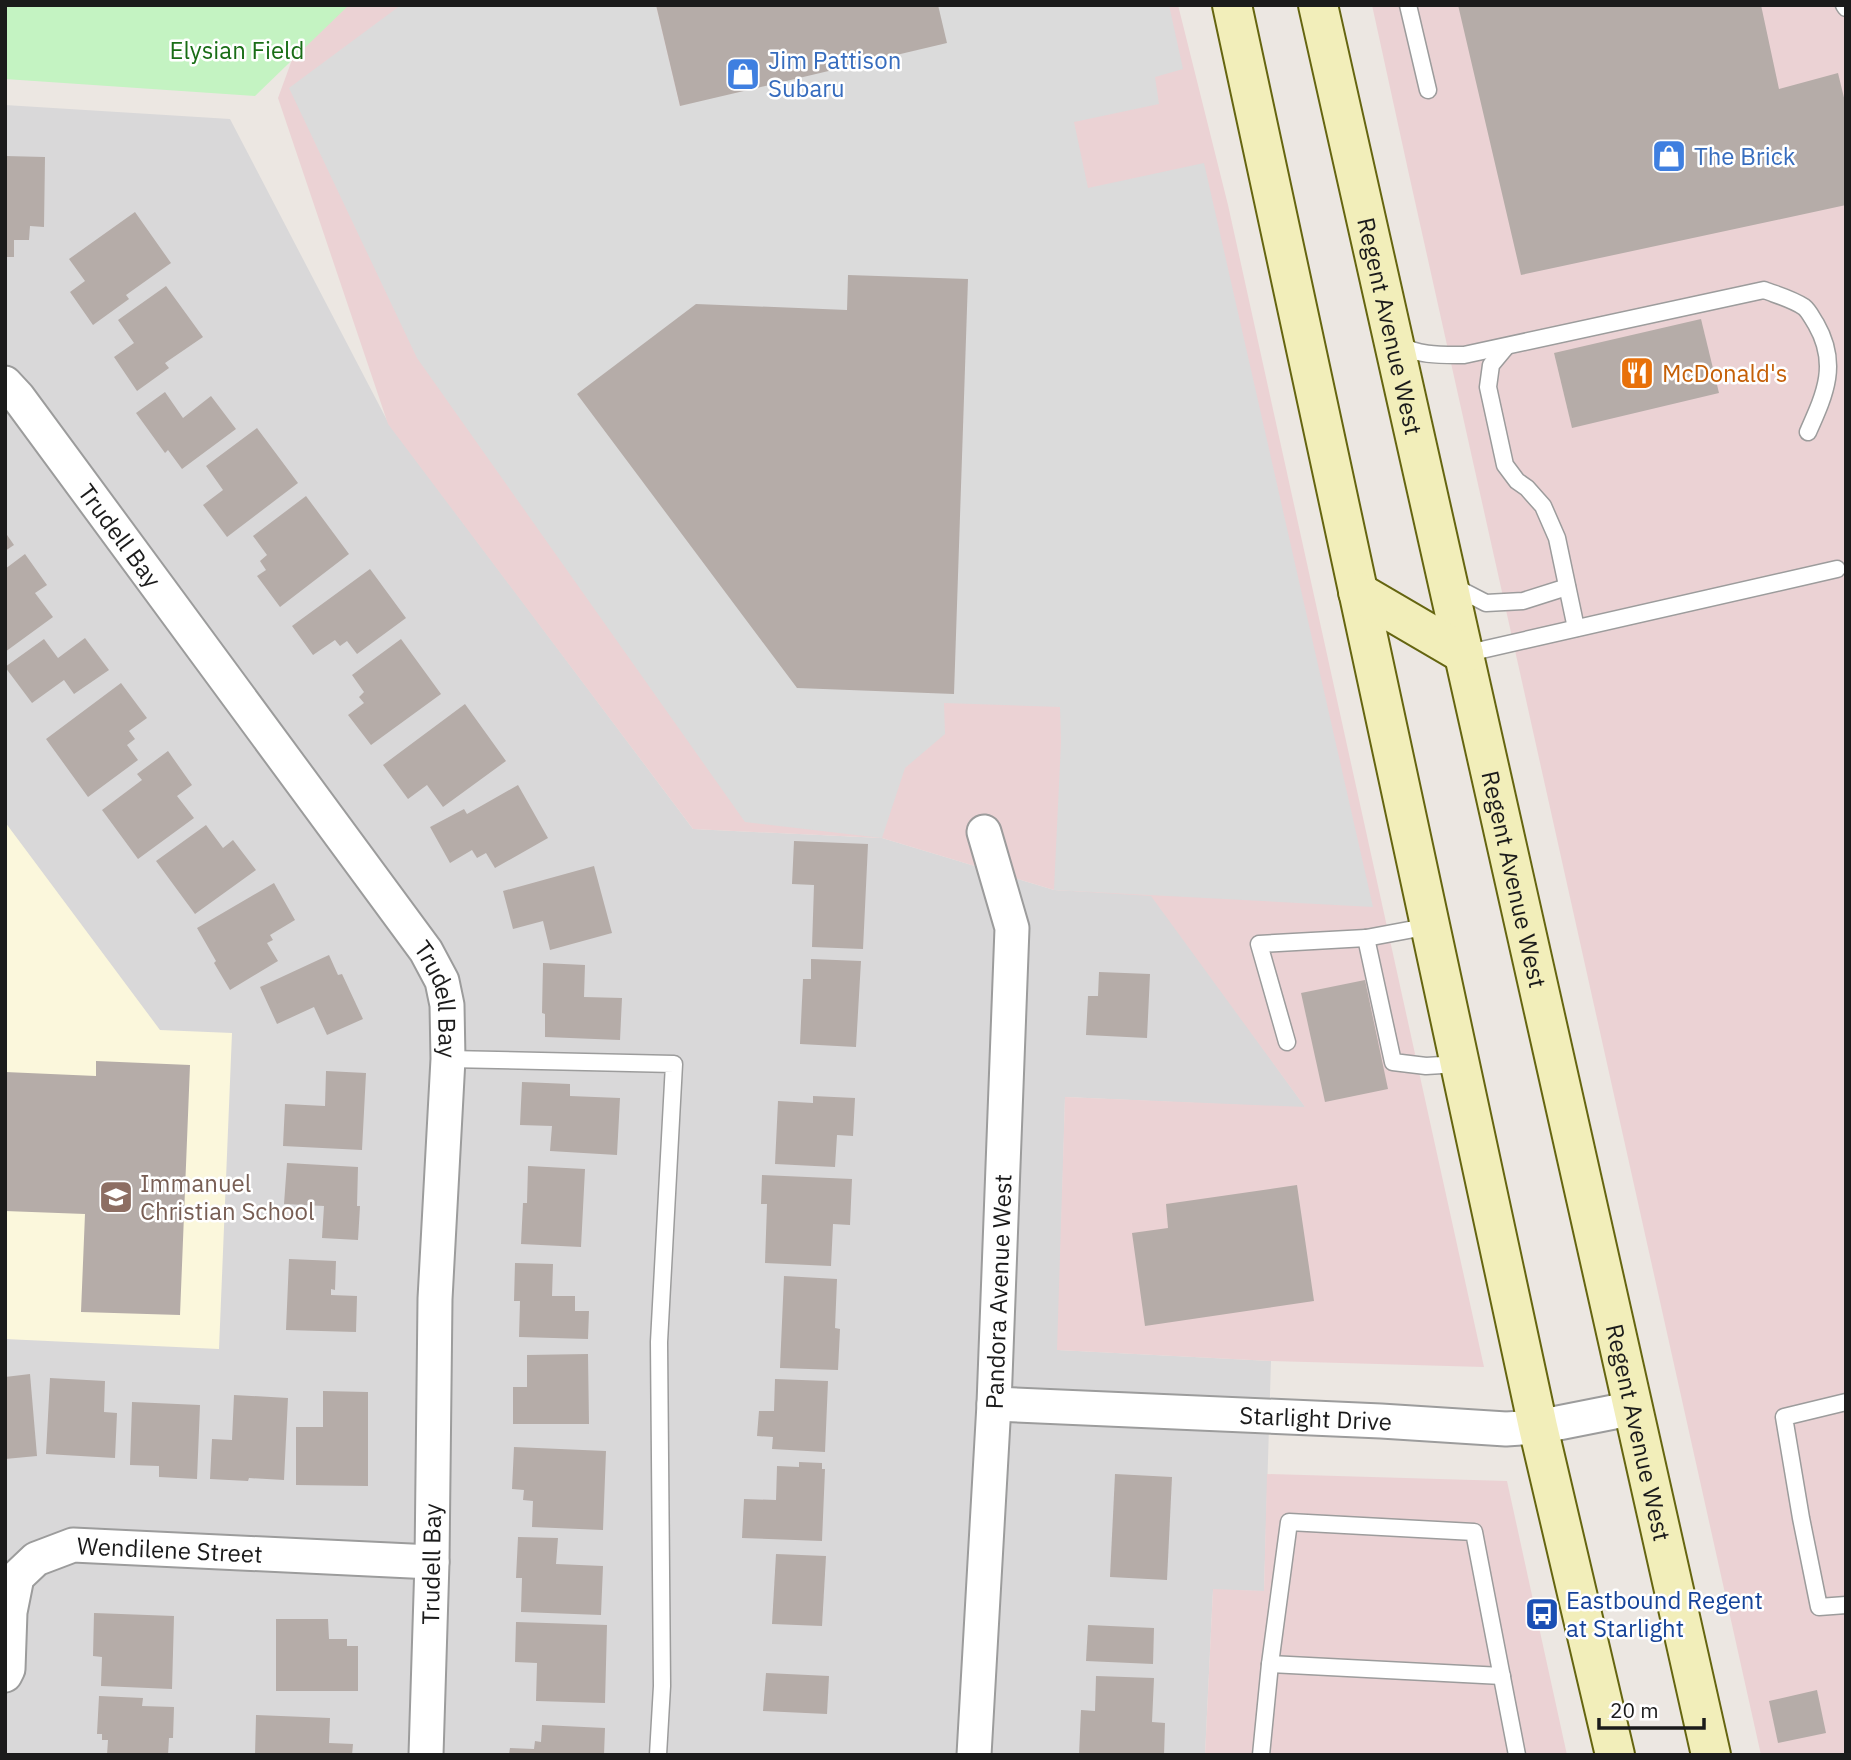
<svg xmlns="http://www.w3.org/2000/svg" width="1851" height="1760" font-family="'IBM Plex Sans',sans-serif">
<rect width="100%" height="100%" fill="#ece7e2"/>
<path fill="#d9d8d9" d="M5 105 230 119 389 424 693 829 882 838 1054 890 1152 895 1306 1108 1065 1097 1058 1350 1271 1361 1264 1591 1213 1590 1205 1755H5Z"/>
<g fill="#ebd2d4">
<path d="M312 5H1178L1228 205 1484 1367 1271 1361 1057 1350 1065 1097 1305 1107 1151 896 1054 890 882 838 693 829 388 424 278 98Z"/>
<path d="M1372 5H1846V1755H1761L1408 170Z"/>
<path d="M1267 1474 1507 1481 1567 1755H1205L1213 1589 1264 1591Z"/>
</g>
<path fill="#fbf7dc" d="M5 822 160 1030 232 1033 219 1349 5 1339Z"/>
<path fill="#c4f3c2" d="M5 5H349L255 96 5 79Z"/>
<path fill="#dbdbdb" d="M401 5H656L680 106 938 5H1169L1183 69 1155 77 1159 104 1074 122 1088 188 1204 163 1373 907 1054 890 1061 742 1060 707 944 703 945 734 905 768 882 838 745 822 417 358 289 88Z"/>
<g fill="#b5aca8">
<path d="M656 5H938L947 43 680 106Z"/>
<path d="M1458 5H1761L1779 89 1838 73 1846 106V205L1521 275Z"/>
<path d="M5 156 45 157 44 227 30 226 29 240H14V257H5Z"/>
<path d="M135 212 171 263 126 295 129 299 93 325 70 292 85 281 69 259Z"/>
<path d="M848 275 968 279 954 694 797 688 577 394 696 304 847 310Z"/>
<path d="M166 286 203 337 165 363 169 368 137 391 114 357 134 343 118 320Z"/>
<path d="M1701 319 1719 393 1572 428 1554 353Z"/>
<path d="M165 392 183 418 211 396 236 429 182 469 168 450 165 453 136 413Z"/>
<path d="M257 428 298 483 227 537 203 505 223 490 206 466Z"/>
<path d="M306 496 349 554 280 607 257 576 266 570 260 561 267 555 253 536Z"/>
<path d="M5 532 14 545 5 551Z"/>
<path d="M25 554 47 585 35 593 53 617 5 652V569Z"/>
<path d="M370 569 406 618 357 654 347 641 340 646 335 640 313 655 292 626Z"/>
<path d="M85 638 109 670 74 694 64 680 32 703 5 667 44 639 58 658Z"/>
<path d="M401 639 441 694 371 745 348 715 364 703 359 697 364 692 352 675Z"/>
<path d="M121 683 147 718 129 731 135 739 127 745 138 760 88 797 46 739Z"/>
<path d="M465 704 506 761 443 807 427 785 408 799 383 765Z"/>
<path d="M168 751 192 785 177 796 194 818 138 859 102 810 142 780 137 774Z"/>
<path d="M518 785 548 838 495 868 486 853 477 858 472 850 450 863 430 827 464 809 467 814Z"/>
<path d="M206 825 223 848 233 840 256 870 195 914 156 861Z"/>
<path d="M794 841 868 844 863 949 812 947 814 885 792 884Z"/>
<path d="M594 866 612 933 550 950 543 921 513 929 503 891Z"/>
<path d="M274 883 295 920 270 935 273 940 267 943 278 961 230 990 214 963 216 961 197 928Z"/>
<path d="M329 955 338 975 342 974 363 1019 327 1035 314 1007 277 1024 260 987Z"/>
<path d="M811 959 861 961 856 1047 800 1044 803 979H811Z"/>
<path d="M543 963 585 965 584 997 622 998 620 1040 545 1037V1014L542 1013Z"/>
<path d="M1099 972 1150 974 1147 1038 1086 1035 1088 996H1098Z"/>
<path d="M1365 980 1388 1089 1325 1102 1301 993Z"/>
<path d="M96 1061 190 1065 180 1315 81 1312 85 1214 5 1211V1072L96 1076Z"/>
<path d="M326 1071 366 1073 362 1150 283 1146 285 1104 325 1106Z"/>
<path d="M522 1082 570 1084V1096L620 1098 617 1155 550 1151 552 1126 520 1125Z"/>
<path d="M813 1096 855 1098 853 1136 837 1135 835 1167 775 1164 778 1101 813 1103Z"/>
<path d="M287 1163 358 1167 357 1206H360L358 1240 322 1238 324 1206 284 1204Z"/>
<path d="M528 1166 585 1169 581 1247 521 1244 523 1203H527Z"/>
<path d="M762 1175 852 1179 850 1225 833 1224 831 1266 765 1263 767 1204H761Z"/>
<path d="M1297 1185 1314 1301 1145 1326 1132 1233 1168 1228 1166 1204Z"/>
<path d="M289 1259 336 1261 335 1290 331 1289V1295L357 1296 356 1332 286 1330Z"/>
<path d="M515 1263 553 1264 552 1296H575V1311H589L588 1339 519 1337 520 1301H514Z"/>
<path d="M784 1276 837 1279 835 1328 840 1329 838 1370 780 1368Z"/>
<path d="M588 1354 589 1424H513V1387H527V1355Z"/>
<path d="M30 1374 37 1456 5 1459V1377Z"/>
<path d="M50 1378 105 1381 104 1412 117 1413 115 1458 46 1454Z"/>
<path d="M775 1379 828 1381 825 1452 772 1449 773 1437 757 1436 759 1411H774Z"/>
<path d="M323 1391 368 1392V1486L296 1485V1427H323Z"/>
<path d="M234 1395 288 1398 284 1480 249 1478 248 1481 210 1479 212 1439 232 1440Z"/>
<path d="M132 1402 200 1405 197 1479 159 1477V1466L130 1465Z"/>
<path d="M514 1447 606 1451 603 1530 532 1527 533 1501 523 1500 524 1490 512 1489Z"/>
<path d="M799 1462 822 1463V1469H825L822 1541 742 1538 744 1499 776 1500 777 1466 799 1467Z"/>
<path d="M1115 1474 1172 1477 1167 1580 1110 1577Z"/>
<path d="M518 1537 558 1538 556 1564 603 1566 601 1615 521 1612 522 1578H516Z"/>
<path d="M776 1554 826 1556 822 1626 772 1624Z"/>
<path d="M94 1613 174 1616 172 1689 101 1686 102 1657 93 1656Z"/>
<path d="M276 1619H328L329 1639H347V1646H358V1691H276Z"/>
<path d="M516 1622 607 1625 605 1703 536 1701 537 1663 515 1662Z"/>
<path d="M1088 1625 1154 1628 1153 1664 1086 1661Z"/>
<path d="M766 1673 829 1676 827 1714 763 1711Z"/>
<path d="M1096 1676 1154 1678 1152 1722 1165 1723 1164 1755H1079L1081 1710 1095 1711Z"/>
<path d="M1817 1690 1826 1733 1778 1743 1769 1701Z"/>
<path d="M99 1696 143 1698 142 1706 174 1707 173 1738H169L168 1755H107L108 1740H102V1734H97Z"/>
<path d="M256 1715 330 1718 329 1743 353 1744 352 1755H255Z"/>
<path d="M542 1725 605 1728 604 1755H509L510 1748 534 1749 535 1741 541 1742Z"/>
</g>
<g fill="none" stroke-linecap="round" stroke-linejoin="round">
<g stroke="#9c9c9c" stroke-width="19">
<g id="lane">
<path d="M1408 5 1428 90"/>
<path d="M1844 5 1846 8"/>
<path d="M1398 344C1419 356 1440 355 1464 355L1764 290C1777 295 1792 299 1804 307 1809 311 1812 318 1816 324 1839 364 1825 394 1808 432"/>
<path d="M1506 347 1491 365 1488 387 1505 465 1517 481 1527 488 1543 506 1557 538 1576 628"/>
<path d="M1453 586 1486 603 1523 601 1567 587"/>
<path d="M1464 654 1837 569"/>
<path d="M1366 938 1393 1062 1426 1066 1459 1064"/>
<path d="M1287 1042 1259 944 1366 938 1430 926"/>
<path d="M448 1059 674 1064 659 1342 662 1686 658 1755"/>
<path d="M1846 1402 1784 1417 1801 1518 1819 1607 1846 1605"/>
<path d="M1270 1664 1502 1676"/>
<path d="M1261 1755 1270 1664 1289 1522 1474 1532 1517 1755"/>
</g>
</g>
<g stroke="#9c9c9c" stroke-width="37">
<g id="street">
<path id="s1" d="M5 383 18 397 426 951 442 981 447 1005 448 1059 435 1299 432 1562 426 1755"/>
<path id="s2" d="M994 1404 1381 1421 1506 1429 1538 1427 1634 1408"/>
<path id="s3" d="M5 1675 8 1669 10 1612 17 1577 36 1559 73 1545 432 1562"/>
<path id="s4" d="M974 1755 994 1404 1012 928 984 832"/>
</g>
</g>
<g stroke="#656510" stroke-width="42">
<g id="secondary">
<path d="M1232 5 1538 1427 1615 1755"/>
<path id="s5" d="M1318 5 1711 1755"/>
<path d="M1358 592 1464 654"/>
</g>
</g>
<use href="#lane" stroke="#fff" stroke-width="16"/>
<use href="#street" stroke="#fff" stroke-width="33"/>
<use href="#secondary" stroke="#f2eeba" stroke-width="38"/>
</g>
<defs>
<g id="shop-square" transform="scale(1.75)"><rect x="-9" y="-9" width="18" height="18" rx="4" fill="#3f7fe0" stroke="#fff"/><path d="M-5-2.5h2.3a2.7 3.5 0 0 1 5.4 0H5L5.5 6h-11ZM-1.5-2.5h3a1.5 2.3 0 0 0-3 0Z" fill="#fff"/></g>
<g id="restaurant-square" transform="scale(1.75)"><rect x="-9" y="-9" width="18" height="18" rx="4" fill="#e8710a" stroke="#fff"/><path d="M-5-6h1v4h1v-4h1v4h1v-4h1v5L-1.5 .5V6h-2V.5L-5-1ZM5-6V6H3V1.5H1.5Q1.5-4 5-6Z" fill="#fff"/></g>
<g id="school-square" transform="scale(1.75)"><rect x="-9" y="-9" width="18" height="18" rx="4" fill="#8d6e63" stroke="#fff"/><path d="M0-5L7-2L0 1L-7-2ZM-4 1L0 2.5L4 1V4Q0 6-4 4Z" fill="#fff"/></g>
<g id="bus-square" transform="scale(1.75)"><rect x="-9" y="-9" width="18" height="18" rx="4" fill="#1a4fb4" stroke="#fff"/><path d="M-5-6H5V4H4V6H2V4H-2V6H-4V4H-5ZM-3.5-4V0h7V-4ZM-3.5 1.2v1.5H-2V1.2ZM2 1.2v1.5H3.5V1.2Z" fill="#fff"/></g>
</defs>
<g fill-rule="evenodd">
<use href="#shop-square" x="743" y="74"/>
<use href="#shop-square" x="1669" y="156"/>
<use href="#restaurant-square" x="1637" y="373"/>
<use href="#school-square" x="116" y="1197"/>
<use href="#bus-square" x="1542" y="1614"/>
</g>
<g text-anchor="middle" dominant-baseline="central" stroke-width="5" stroke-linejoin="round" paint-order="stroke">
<g font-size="24" fill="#196d16" stroke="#fff">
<text x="237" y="50">Elysian Field</text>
</g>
<g font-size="24" fill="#366cbe" stroke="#fff" text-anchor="start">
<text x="768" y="60">Jim Pattison<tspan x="768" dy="28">Subaru</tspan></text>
<text x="1694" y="156">The Brick</text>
</g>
<g font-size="24" fill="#1b1b1b" stroke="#fff">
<text stroke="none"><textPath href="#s5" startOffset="329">Regent Avenue West</textPath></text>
<text stroke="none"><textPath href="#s1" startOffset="191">Trudell Bay</textPath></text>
<text stroke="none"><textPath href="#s5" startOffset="896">Regent Avenue West</textPath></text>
<text stroke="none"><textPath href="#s1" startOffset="758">Trudell Bay</textPath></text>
<text stroke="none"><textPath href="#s4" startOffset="464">Pandora Avenue West</textPath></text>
<text stroke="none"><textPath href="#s2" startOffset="322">Starlight Drive</textPath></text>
<text stroke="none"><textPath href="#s5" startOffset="1463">Regent Avenue West</textPath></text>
<text stroke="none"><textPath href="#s3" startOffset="262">Wendilene Street</textPath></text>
<text transform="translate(431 1564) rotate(-89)">Trudell Bay</text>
</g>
<g font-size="24" fill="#c56008" stroke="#fff" text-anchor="start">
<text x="1662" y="373">McDonald's</text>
</g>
<g font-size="24" fill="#785e54" stroke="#fff" text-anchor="start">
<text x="140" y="1183">Immanuel<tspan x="140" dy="28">Christian School</tspan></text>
</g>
<g font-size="24" fill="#164399" stroke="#fff" text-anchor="start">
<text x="1566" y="1600">Eastbound Regent<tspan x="1566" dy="28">at Starlight</tspan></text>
</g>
</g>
<rect width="1851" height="1760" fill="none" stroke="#1b1b1b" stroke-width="14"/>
<path d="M1599 1718v10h105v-10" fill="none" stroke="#1b1b1b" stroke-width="3.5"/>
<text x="1610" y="1718" font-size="21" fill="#1b1b1b" stroke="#ffffff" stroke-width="5" paint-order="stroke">20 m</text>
</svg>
